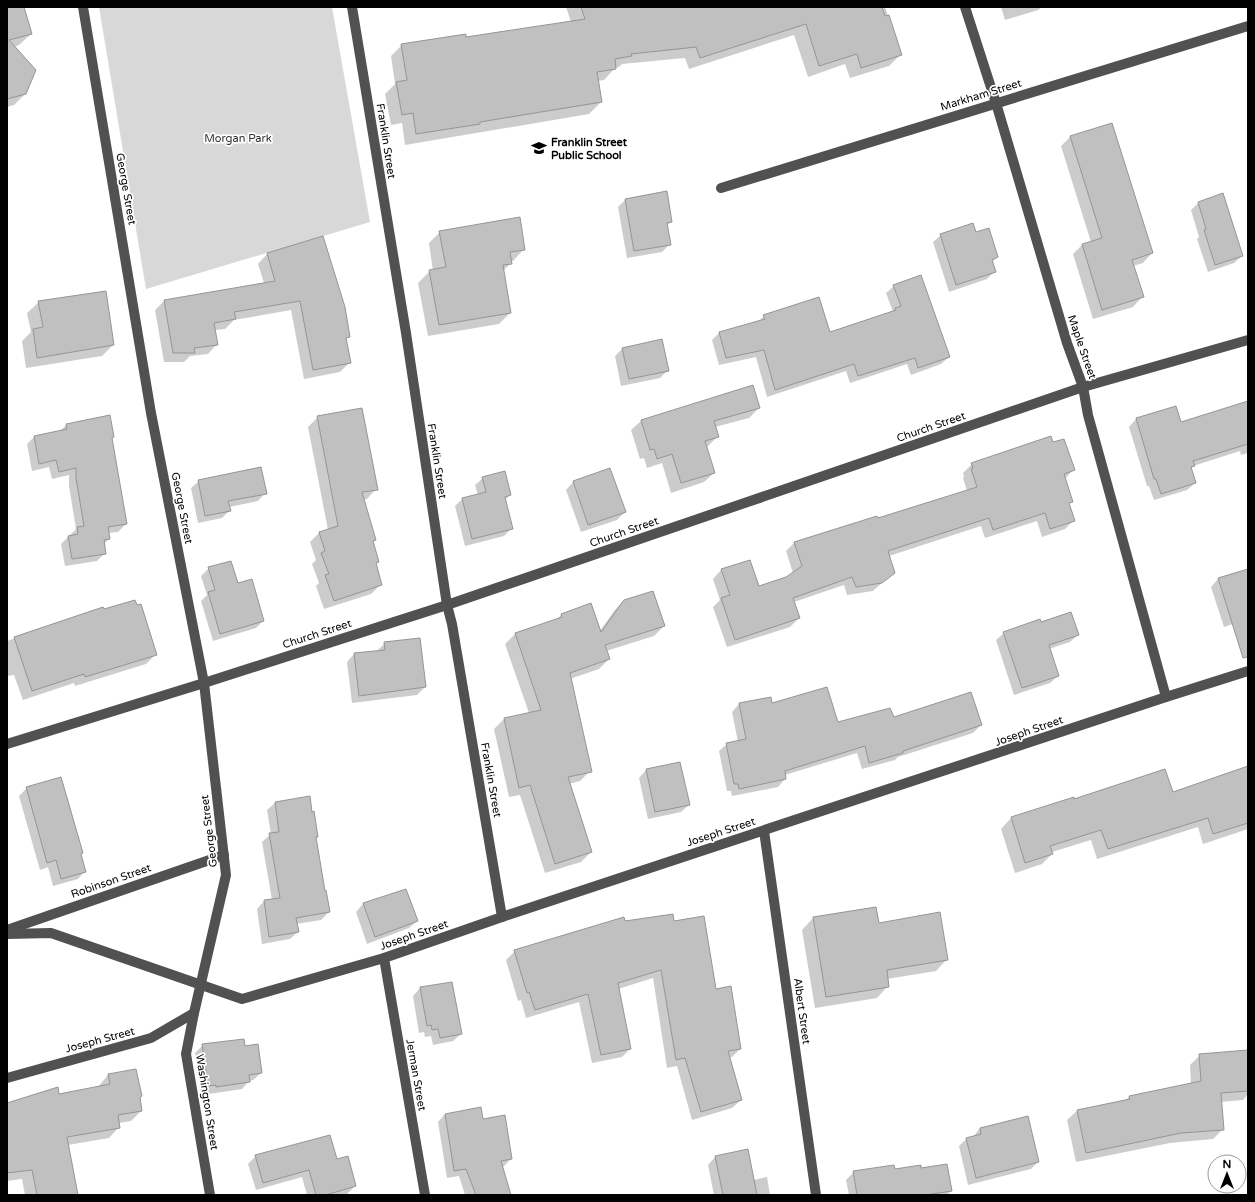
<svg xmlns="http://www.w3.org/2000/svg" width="1255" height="1202" font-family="'Varela Round',sans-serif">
<rect width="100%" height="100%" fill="#fff"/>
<path fill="#d8d8d8" d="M99 7H332L370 222 146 289Z"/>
<g fill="#0003">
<path d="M7 7H24L31 34 19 45 14 47 25 94 14 105 7 107Z"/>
<path d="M566 7H885L901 54 889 66 850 78 845 64 808 77 794 35 689 69 685 58 622 64 619 67 615 68 604 80 597 81 601 102 589 114 405 145 402 123 391 125 385 94 395 84 391 56 402 45 466 39 571 22Z"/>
<path d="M1001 7H1042L1038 10 1005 20Z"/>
<path d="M1070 137 1152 253 1143 263 1133 266 1142 297 1133 307 1093 319 1073 254 1082 245 1091 242 1061 146Z"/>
<path d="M1222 194 1242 256 1234 263 1208 272 1197 239 1199 237 1191 210 1198 203Z"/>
<path d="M625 200 671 222 666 226 670 244 662 252 627 258 618 207Z"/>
<path d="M440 232 524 249 513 261H511V263L503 271 510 313 499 324 428 336 418 283 430 271H433L429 243Z"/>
<path d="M976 233 997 257 992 262 995 271 987 279 949 292 933 242 941 235Z"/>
<path d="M267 254 349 336 345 340 349 363 340 372 304 379 291 310 234 320 225 329 214 330 217 344 208 354 190 356 184 362H164L155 310 164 301 264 283 258 264Z"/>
<path d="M894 286 949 357 941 364 911 375 907 364 850 383 846 371 767 397 756 357 719 365 712 340 719 333 758 322 764 316 829 334 893 312 886 293Z"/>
<path d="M39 302 113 345 102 356 26 368 22 341 31 332 27 313Z"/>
<path d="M622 349 668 370 660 378 621 386 615 356Z"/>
<path d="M1248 402V453L1241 455 1240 451 1193 466 1190 469 1195 483 1187 490 1154 500 1149 486H1147L1129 427 1136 419 1175 407 1180 423Z"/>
<path d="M759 408 749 418 715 427 718 436 708 446 706 447 714 473 704 482 671 493 662 463 647 468 644 458 640 459 631 430 641 421Z"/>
<path d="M318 417 376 489 367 499 363 500 375 540 372 542 378 562 375 564 381 584 371 594 324 609 316 586 319 583 312 564 316 560 310 542 320 532 328 530 308 427Z"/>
<path d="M66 425 113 437 111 439 126 524 118 532 108 533 109 539 104 544 105 553 97 561 65 566 61 544 76 529 69 486V475L52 479 49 467 32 471 27 444 34 437 59 432Z"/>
<path d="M1053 443 1073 470 1065 479 1072 501 1068 505 1074 520 1065 529 1042 537 1037 521 985 538 981 526 889 556 894 572 873 591 847 595 844 585 794 602 799 618 790 627 727 647 713 607 720 600 713 579 721 570 758 588 786 578 793 573 786 551 794 543 876 517 877 519 967 491 963 478 964 477 963 473 972 464Z"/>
<path d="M610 470 625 512 617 520 581 532 566 490 573 482Z"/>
<path d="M483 478 510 495 505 500 512 528 504 536 465 546 455 506 462 499 478 495 475 485Z"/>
<path d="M199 481 265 493 258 501 229 507V511L222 518 198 523 191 488Z"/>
<path d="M209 568 237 584 263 621 256 628 213 641 201 601 207 595 201 576Z"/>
<path d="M1248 570V619L1224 627 1211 587 1218 579Z"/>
<path d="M624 600 664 626 654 636 606 651 609 659 599 669 570 679 590 771 580 781 569 784 591 852 581 862 545 873 520 795 509 797 494 729 504 719 529 713 505 644 515 634 556 620 562 614 600 631 614 611Z"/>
<path d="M66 620 156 654 146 664 75 686 74 683 23 700 14 675 7 676V641Z"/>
<path d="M1040 623 1078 635 1070 642 1049 649 1058 676 1050 683 1014 695 996 640 1004 633Z"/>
<path d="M385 643 425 687 417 695 352 703 347 662 354 654 377 651Z"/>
<path d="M739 704H771L837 724 893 718 981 725 973 733 898 757 895 760 862 769 857 753 785 775V779L778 787 732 796 731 791H727L719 751 727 744 738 742 732 712Z"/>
<path d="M646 770 689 805 681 812 648 819 639 778Z"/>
<path d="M1248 770V829L1203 844 1198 827 1097 859 1091 840 1052 852V854L1042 864 1015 873 1001 829 1011 818 1074 801 1172 794Z"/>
<path d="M27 788 85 871 78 879 53 886 48 867 40 870 19 796Z"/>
<path d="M309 797 317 836 316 838 324 892 329 912 321 920 296 924 298 932 290 939 262 944 257 909 264 901 272 900 262 842 271 834 267 810 275 803Z"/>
<path d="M406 890 417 921 409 928 367 944 356 912 363 904Z"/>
<path d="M875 908 878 924 947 959 936 971 887 979 888 986 877 998 815 1008 802 930 813 918Z"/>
<path d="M624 922H674L715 990 740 1049 732 1057 728 1058 741 1100 732 1108 692 1120 677 1066 667 1068 653 978 618 989 630 1049 622 1057 592 1063 579 1002 526 1018 521 1000 518 1001 506 960 515 951Z"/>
<path d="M452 983 461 1034 453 1041 433 1045 431 1036 425 1037 424 1032 419 1033 413 996 420 988Z"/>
<path d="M203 1045 244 1047 261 1073 253 1080 249 1081 242 1089 209 1094V1092L201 1093 195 1053Z"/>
<path d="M1248 1051V1094L1243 1100 1220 1102 1223 1129 1213 1139 1170 1143 1076 1162 1067 1120 1077 1111 1126 1100 1129 1097 1191 1084 1190 1065 1200 1055Z"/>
<path d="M108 1075 139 1098 141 1111 131 1121 119 1123V1127L109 1138 68 1145 77 1195H25L22 1179 7 1181V1105L98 1087Z"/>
<path d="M445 1114 482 1120 511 1159 503 1167H501L510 1195H465L459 1176 447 1178 438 1122Z"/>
<path d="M980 1128 1038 1162 1031 1169 968 1185 959 1146 966 1139 973 1137Z"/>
<path d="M747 1150 753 1180 767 1177 770 1195H714L708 1165 715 1157Z"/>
<path d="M256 1156 336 1161 355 1186 347 1194 342 1195H307L302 1177 256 1190 248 1164Z"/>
<path d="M920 1169 951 1191 947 1195H849L846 1180 854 1172Z"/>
</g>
<g fill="#c0c0c0" stroke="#959595">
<path d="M7 7H24L32 34 9 40 36 70 26 94 7 99Z"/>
<path d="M581 7H882L885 16 889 15 902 55 861 68 857 54 819 66 806 24 700 58 696 47 631 54 632 56 615 59 616 69 597 72 602 102 480 122V124L416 134 413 113 402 115 396 82 407 80 401 44 466 34V37L585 19Z"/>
<path d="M1112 123 1153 253 1132 260 1144 297 1102 310 1082 244 1102 238 1070 136Z"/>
<path d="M667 191 672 222 667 223 671 245 634 251 625 199Z"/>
<path d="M1223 193 1243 256 1215 265 1204 230 1206 229 1198 202Z"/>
<path d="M520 217 525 250 510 252 512 264 503 265 511 313 439 325 429 270 446 267 439 231Z"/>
<path d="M973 223 976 232 989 228 998 257 992 260 996 272 956 285 940 234Z"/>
<path d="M323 236 345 307 350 337 346 338 351 363 313 370 300 301 234 312 236 319 214 323 218 345 194 348 195 353H173L164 300 275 281 267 253Z"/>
<path d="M921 275 950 357 918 368 915 358 858 376 854 364 775 390 764 350 726 358 719 332 765 319 763 315 819 297 830 332 896 310 895 308 901 306 893 285Z"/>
<path d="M106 291 114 345 37 358 33 329 43 327 38 301Z"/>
<path d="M662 339 669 371 629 379 622 348Z"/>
<path d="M753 385 760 408 714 421 719 437 705 441 715 473 681 483 672 454 657 459 654 449 650 450 641 420Z"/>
<path d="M1248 401V444L1193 461 1195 466 1191 467 1196 483 1161 494 1156 479H1154L1136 418 1176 406 1181 422Z"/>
<path d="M362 408 378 490 362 492 376 540 373 541 379 562 376 563 382 585 334 601 325 575 329 574 321 553 325 551 319 532 338 526 317 416Z"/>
<path d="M110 415 114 437 112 438 127 524 108 527 110 539 104 540 106 554 72 559 68 536 78 534 77 527 84 526 76 478V468L59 472 56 460 39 464 34 436 67 429 66 424Z"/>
<path d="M1051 436 1053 442 1064 439 1075 470 1064 474 1073 502 1069 503 1075 521 1050 529 1045 513 993 530 989 518 888 551 895 573 882 583 856 587 852 577 793 598 800 618 735 640 721 598 730 595 721 569 750 560 759 586 786 577 802 566 794 542 877 516 878 518 977 487 971 469 973 468 971 463Z"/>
<path d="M261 467 267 494 228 501 231 511 205 516 198 480Z"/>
<path d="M610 468 626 512 588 525 573 481Z"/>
<path d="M505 471 511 495 505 497 513 529 472 539 462 498 486 492 482 477Z"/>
<path d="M231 561 238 583 252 579 264 621 220 634 208 592 215 590 208 567Z"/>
<path d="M1248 569V657L1243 658 1218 578Z"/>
<path d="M653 591 665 626 605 645 610 659 570 673 592 772 568 777 592 852 555 864 530 785 519 788 504 718 541 710 515 633 562 617 561 614 591 603 601 632 624 600Z"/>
<path d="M135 600 137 605 141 604 157 655 85 677 84 674 32 691 14 637 103 607 104 609Z"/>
<path d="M1071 612 1079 635 1049 645 1059 676 1022 688 1003 632 1040 619 1041 622Z"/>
<path d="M420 638 426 687 359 696 354 653 385 650 384 642Z"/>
<path d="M827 687 838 722 890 708 894 717 971 692 982 725 903 751V753L869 763 865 746 785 771 786 779 739 789 738 784H734L726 743 746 739 739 703 771 697 772 703Z"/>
<path d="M680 762 690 805 655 812 646 769Z"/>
<path d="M1248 766V823L1213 834 1208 818 1108 849 1101 830 1050 846 1053 854 1025 863 1011 817 1074 797V799L1165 769 1173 792Z"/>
<path d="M61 777 83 853 81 854 86 872 61 879 56 860 47 863 26 787Z"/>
<path d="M310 796 312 812 314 811 318 837H316L325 891 326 890 330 912 296 918 299 932 269 937 264 900 280 898 269 833 279 832 275 802Z"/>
<path d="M406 889 418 921 375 937 363 903Z"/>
<path d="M876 907 879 923 940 912 948 960 887 970 889 987 826 997 813 917Z"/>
<path d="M673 914 674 921 704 916 716 989 731 986 741 1049 728 1051 742 1100 701 1112 685 1058 676 1060 661 970 618 983 631 1049 601 1055 588 994 535 1010 529 992 527 993 514 950 624 917 625 921Z"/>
<path d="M452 982 462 1034 440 1038 438 1029 432 1030 431 1025 427 1026 420 987Z"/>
<path d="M244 1039 245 1046 258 1044 262 1073 249 1075 250 1082 216 1087V1085L208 1086 202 1044Z"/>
<path d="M1248 1050V1091L1221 1093 1224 1130 1181 1133 1086 1153 1077 1110 1130 1099 1129 1096 1201 1081 1199 1054Z"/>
<path d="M136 1069 142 1096 140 1097 142 1111 118 1115 120 1128 67 1137 78 1195H37L32 1170 7 1173V1103L58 1087 59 1094 110 1084 108 1074Z"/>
<path d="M481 1107 483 1119 505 1115 512 1159 501 1161 511 1195H476L466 1169 454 1171 445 1114Z"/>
<path d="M1028 1116 1039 1162 976 1178 966 1138 981 1134 980 1128Z"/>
<path d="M330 1135 337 1159 348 1156 356 1186 326 1195H316L309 1170 263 1183 255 1155Z"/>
<path d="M748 1149 757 1195H723L715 1156Z"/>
<path d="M947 1164 952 1191 925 1195H857L853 1171 894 1165 895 1169 921 1165V1168Z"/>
</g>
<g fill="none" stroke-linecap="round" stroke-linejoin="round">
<g stroke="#515151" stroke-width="10">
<path d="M83 7 151 413 204 683 226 875 194 1013 186 1054 210 1195"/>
<path d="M352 7 406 333 447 605 452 624 502 917"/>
<path d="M965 7 996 103 1067 343 1083 387 1088 415 1166 697"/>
<path d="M721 188 1248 26"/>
<path d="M7 744 204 683 447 605 1083 387 1248 340"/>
<path d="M764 831 816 1195"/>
<path d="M7 930 224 855"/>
<path d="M7 934 51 933 242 999 384 958 502 917 1166 697 1248 671"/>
<path d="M384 958 425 1195"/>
<path d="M7 1078 151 1038 194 1013"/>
</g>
</g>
<defs>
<g id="school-bare" transform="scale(1.2)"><path d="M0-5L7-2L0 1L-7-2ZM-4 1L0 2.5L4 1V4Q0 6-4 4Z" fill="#000" stroke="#fff" stroke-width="2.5" paint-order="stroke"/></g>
</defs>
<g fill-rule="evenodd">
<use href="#school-bare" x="539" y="148"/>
</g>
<g text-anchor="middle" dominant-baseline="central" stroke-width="3.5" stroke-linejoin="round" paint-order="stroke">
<g font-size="11" fill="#000" stroke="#fff">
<text transform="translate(981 95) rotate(-17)">Markham Street</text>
<text transform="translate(386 141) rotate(81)">Franklin Street</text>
<text transform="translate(126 189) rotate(80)">George Street</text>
<text transform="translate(1082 347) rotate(71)">Maple Street</text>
<text transform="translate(931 427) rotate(-19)">Church Street</text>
<text transform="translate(437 461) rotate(81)">Franklin Street</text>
<text transform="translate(182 508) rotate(79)">George Street</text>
<text transform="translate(624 532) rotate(-19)">Church Street</text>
<text transform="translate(317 634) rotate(-18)">Church Street</text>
<text transform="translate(1029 731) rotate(-19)">Joseph Street</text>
<text transform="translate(491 780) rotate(80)">Franklin Street</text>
<text transform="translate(209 831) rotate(-97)">George Street</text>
<text transform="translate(721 832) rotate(-18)">Joseph Street</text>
<text transform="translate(111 881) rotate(-19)">Robinson Street</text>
<text transform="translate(414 935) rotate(-19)">Joseph Street</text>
<text transform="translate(802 1011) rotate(82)">Albert Street</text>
<text transform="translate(100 1040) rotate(-15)">Joseph Street</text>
<text transform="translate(416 1075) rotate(80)">Jerman Street</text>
<text transform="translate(207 1102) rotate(81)">Washington Street</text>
</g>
<g font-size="11" fill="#2f2f2f" stroke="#fff">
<text x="238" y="138">Morgan Park</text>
</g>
<g font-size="11" font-weight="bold" fill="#000" stroke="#fff" text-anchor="start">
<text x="551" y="142">Franklin Street<tspan x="551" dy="13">Public School</tspan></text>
</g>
</g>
<rect width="1255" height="1202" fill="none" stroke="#000000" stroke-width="16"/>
<g transform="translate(1227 1174)"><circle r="19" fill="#ffffff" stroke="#999999"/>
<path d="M0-3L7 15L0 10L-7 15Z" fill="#000000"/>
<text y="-6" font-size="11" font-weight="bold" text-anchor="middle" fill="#000000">N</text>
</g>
</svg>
